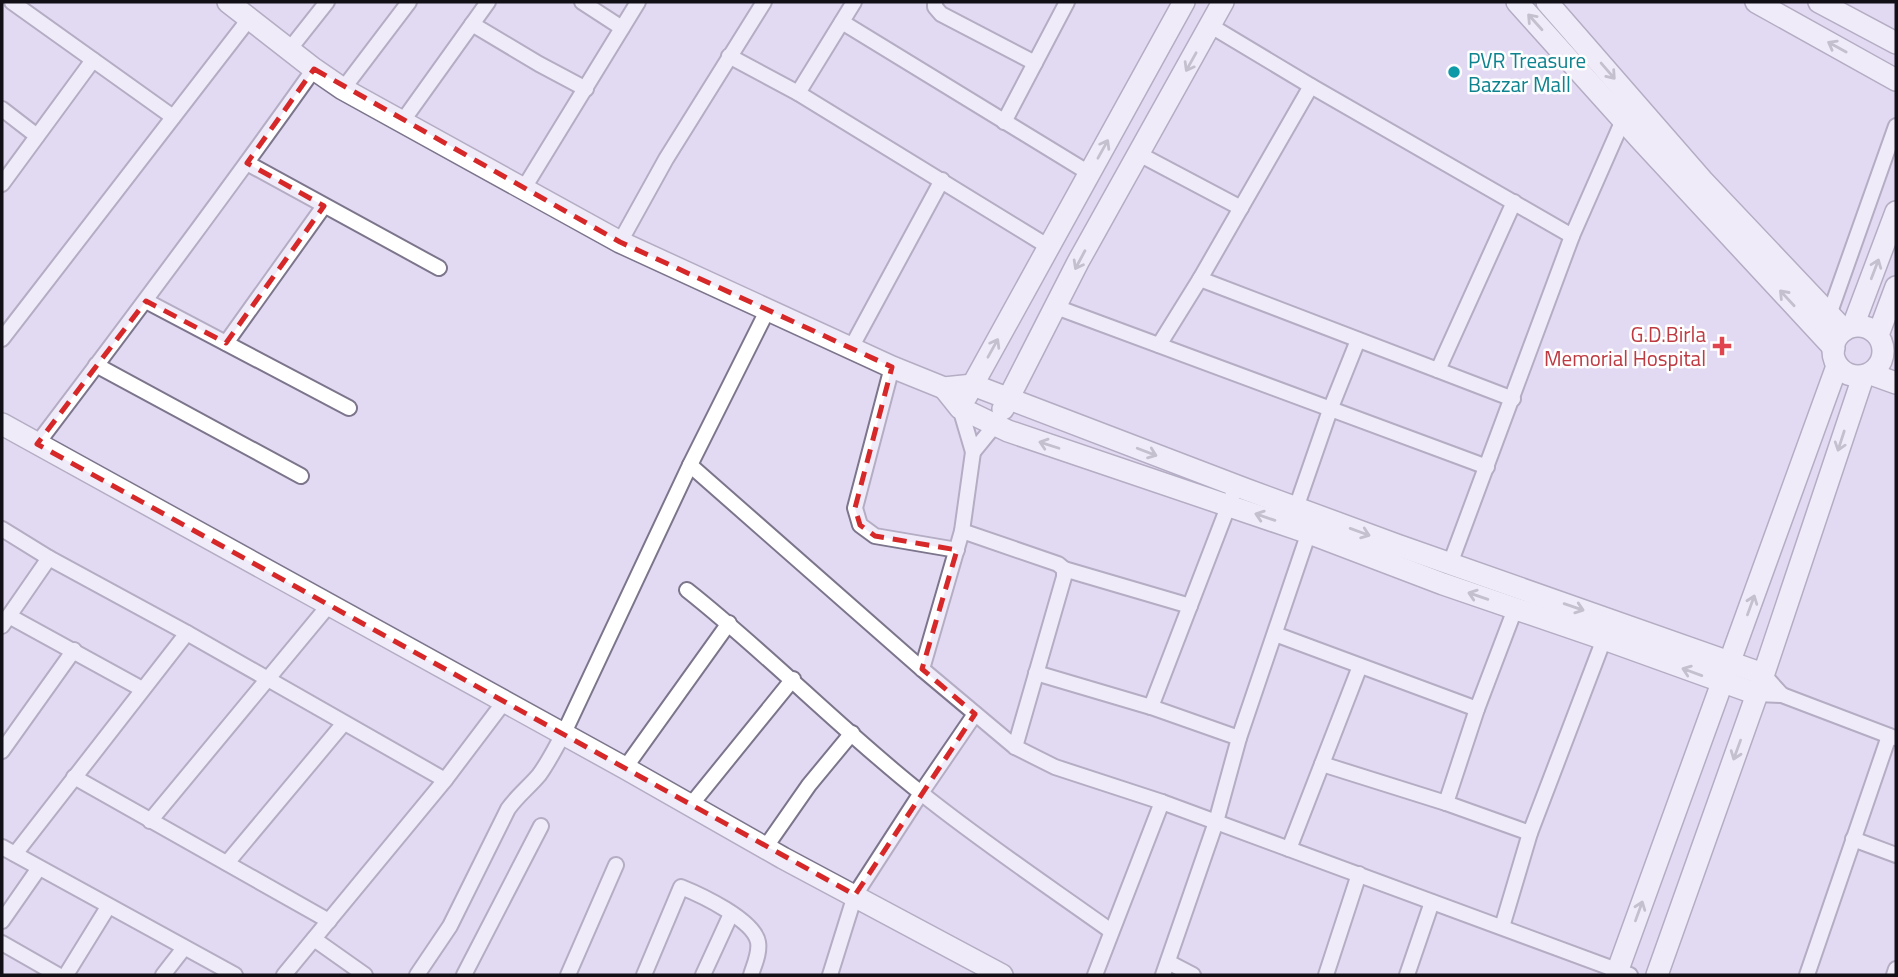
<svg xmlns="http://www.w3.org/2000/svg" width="1898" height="977" font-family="'Titillium Web',sans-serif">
<rect width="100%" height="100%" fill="#e1daf2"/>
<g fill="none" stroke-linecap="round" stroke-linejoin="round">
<g stroke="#7c758b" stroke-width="18">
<g id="street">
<path d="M12 2 173 117"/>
<path d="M582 2 622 28"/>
<path d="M935 2V7L941 14 1035 63"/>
<path d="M842 22 1089 173"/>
<path d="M472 24 539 64 586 89"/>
<path d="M1211 26 1311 86 1572 236"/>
<path d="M289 50 327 2"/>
<path d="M729 56 798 93 1049 247"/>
<path d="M343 89 409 2"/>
<path d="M798 93 854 2"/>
<path d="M2 109 37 136"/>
<path d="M402 122 488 2"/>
<path d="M1004 122 1067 2"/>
<path d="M1139 154 1241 208"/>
<path d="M247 163 439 268"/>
<path d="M2 184 93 60"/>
<path d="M524 188 638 2"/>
<path d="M620 242 666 159 764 2"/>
<path d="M1200 279 1513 399"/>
<path d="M146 301 349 408"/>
<path d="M1056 307 1487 467"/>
<path d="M1829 315 1896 126"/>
<path d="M2 339 249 19"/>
<path d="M226 343 324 206"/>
<path d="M1159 345 1200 279 1311 86"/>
<path d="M851 348 942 180"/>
<path d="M96 365 301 476"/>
<path d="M892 367 855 508 860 525 875 536 957 550"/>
<path d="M1438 370 1514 202"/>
<path d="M960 408 973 452 995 425"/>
<path d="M37 444C131 320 224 196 314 69"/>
<path d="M690 465 922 669 1015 747 1055 767 1162 802 1630 975"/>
<path d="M1296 508 1330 410 1358 340"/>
<path d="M2 529 49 558 187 633 445 780"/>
<path d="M962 531 1058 564 1064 569V577L1015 747"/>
<path d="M1450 564 1572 236 1623 120"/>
<path d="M1064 569 1190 606"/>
<path d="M687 590C768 654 840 729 921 793 982 842 1048 886 1111 931"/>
<path d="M9 616 142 689"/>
<path d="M2 626 49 558"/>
<path d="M1275 634 1477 709 1515 609"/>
<path d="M922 669 962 531 973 452"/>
<path d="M1036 673 1151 707 1239 738"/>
<path d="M1757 694 1782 695 1763 674"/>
<path d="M1782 695 1895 738"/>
<path d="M1151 707 1236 486"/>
<path d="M2 751 74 650"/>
<path d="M1322 764 1446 803 1477 709"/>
<path d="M625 768 729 623"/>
<path d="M74 777 329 921"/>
<path d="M1446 803 1530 833"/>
<path d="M690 806 793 679"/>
<path d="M150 821 329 605"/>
<path d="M1853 839 1896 855"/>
<path d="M2 847 235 975"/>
<path d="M765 848 809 785 852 733"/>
<path d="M1289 849 1360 666"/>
<path d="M15 854 187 633"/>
<path d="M227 863 344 723"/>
<path d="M2 921 39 868"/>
<path d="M1502 927 1530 833 1607 631"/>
<path d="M314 939 365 975"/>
<path d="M2 943 58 975"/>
<path d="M1168 962 1193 975"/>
<path d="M66 975 108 907"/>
<path d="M163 975 184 948"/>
<path d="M284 975 445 780 504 702"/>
<path d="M417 975 450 926 508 809C517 796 529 787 539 775 548 763 555 748 563 735L690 465 768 309"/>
<path d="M464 975 541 826"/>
<path d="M568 975 616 865"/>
<path d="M644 975 681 887C701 895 754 920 758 942 760 953 754 965 751 975"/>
<path d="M703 975 731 914"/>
<path d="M830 975 855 895 921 793 975 714"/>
<path d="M1095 975 1162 802"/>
<path d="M1163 975 1216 822 1239 738 1311 526"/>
<path d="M1326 975 1359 874"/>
<path d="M1407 975 1432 902"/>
<path d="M1807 975 1889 736"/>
<path d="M1894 975 1896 969"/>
</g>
</g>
<g stroke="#7c758b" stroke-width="24">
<g id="secondary">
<path d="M228 2 314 69 343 89 620 242 892 367 944 388 973 385 1245 489 1397 545 1763 674"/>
<path d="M1517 2 1641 140 1834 348"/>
<path d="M1547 2 1702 180 1844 330"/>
<path d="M1756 2 1896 80"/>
<path d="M1819 2 1896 43"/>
<circle cx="1858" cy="351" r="25"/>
<path d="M1853 326 1896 212"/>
<path d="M1878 335 1896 287"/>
<path d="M1871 374 1896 383"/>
<path d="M944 388 960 408 1008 431 1309 533 1443 584 1604 639 1757 694"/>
<path d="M966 397 1184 2"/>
<path d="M1003 409 1078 262 1223 2"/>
<path d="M2 424 625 768 783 858 1002 975"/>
<path d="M1616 975 1837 366"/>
<path d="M1657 975 1757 694 1863 377"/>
</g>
</g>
<use href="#street" stroke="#fff" stroke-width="14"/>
<use href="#secondary" stroke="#fff" stroke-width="21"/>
</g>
<defs><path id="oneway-shaft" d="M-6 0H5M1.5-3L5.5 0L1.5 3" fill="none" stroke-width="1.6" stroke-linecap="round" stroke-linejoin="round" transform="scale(1.75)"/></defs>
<g stroke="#a09fa2">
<use href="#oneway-shaft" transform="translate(1535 22) rotate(-132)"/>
<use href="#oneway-shaft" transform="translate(1837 47) rotate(-151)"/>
<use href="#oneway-shaft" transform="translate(1191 62) rotate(119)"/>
<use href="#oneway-shaft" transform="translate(1608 71) rotate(49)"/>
<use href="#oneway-shaft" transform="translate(1103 149) rotate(-61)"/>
<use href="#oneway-shaft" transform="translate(1080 260) rotate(118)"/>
<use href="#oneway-shaft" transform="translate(1875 269) rotate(-69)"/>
<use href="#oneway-shaft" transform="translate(1787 298) rotate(-133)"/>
<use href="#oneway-shaft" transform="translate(993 348) rotate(-61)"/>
<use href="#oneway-shaft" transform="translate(1841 441) rotate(108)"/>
<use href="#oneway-shaft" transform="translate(1049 445) rotate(-162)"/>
<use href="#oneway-shaft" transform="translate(1147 452) rotate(21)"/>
<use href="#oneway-shaft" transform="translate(1265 517) rotate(-161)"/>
<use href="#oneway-shaft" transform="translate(1360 532) rotate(20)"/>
<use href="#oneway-shaft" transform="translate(1478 596) rotate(-161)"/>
<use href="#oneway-shaft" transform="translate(1751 605) rotate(-70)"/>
<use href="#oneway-shaft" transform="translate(1574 607) rotate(19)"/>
<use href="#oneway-shaft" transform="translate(1692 672) rotate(-160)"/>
<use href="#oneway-shaft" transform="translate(1737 750) rotate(110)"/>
<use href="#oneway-shaft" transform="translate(1639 911) rotate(-70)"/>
</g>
<path d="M0 0H1898V977H0ZM314 69 620 242 892 367 855 508 860 525 875 536 957 550 922 669 975 714 855 895 37 444 146 301 226 343 324 206 247 163Z" fill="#e1daf2" fill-opacity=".55" fill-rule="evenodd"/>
<path fill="none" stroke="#d62828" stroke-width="5" stroke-dasharray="14 9" stroke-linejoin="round" d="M314 69 620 242 892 367 855 508 860 525 875 536 957 550 922 669 975 714 855 895 37 444 146 301 226 343 324 206 247 163Z"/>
<circle fill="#0f9aa8" stroke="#fff" stroke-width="2.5" cx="1454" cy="72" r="7"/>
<path fill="#e0444e" stroke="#fff" stroke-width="2.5" d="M1718.5 335.5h7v7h7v7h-7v7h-7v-7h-7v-7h7z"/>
<g text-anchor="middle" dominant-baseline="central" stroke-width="5" stroke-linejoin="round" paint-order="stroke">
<g font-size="21" fill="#0d838f" stroke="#fff" text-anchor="start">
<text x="1468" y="60">PVR Treasure<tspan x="1468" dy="24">Bazzar Mall</tspan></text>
</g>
<g font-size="21" fill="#be3a42" stroke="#fff" text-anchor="end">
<text x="1706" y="334">G.D.Birla<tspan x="1706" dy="24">Memorial Hospital</tspan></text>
</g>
</g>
<rect width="1898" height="977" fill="none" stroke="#120f17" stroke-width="7"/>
</svg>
